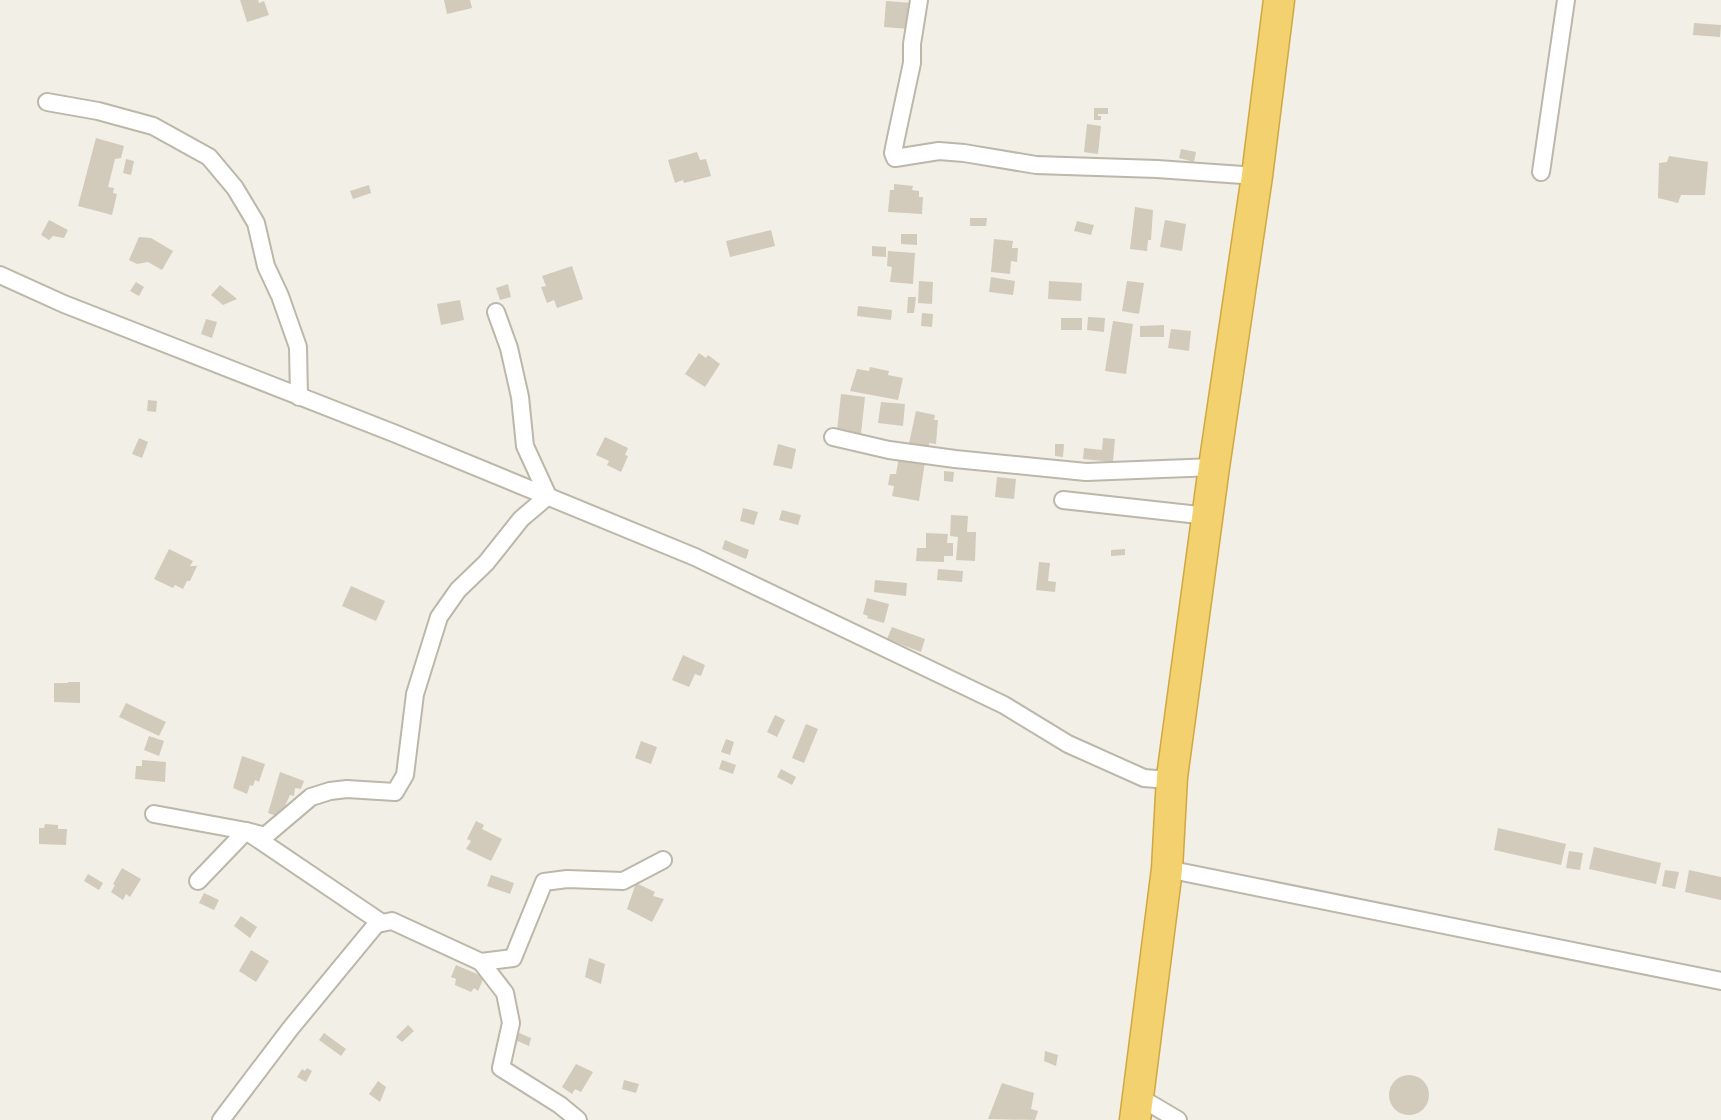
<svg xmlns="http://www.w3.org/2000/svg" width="1721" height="1120" font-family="'Sofia Sans Condensed',sans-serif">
<rect width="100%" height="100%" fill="#f1efe6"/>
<g fill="#d2cbbc">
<path d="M240 0H258L259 3 264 1 269 15 247 22Z"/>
<path d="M444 0H470L472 8 447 14Z"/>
<path d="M886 1 912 3 910 29 884 27Z"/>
<path d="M1694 23 1721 25 1720 37 1693 35Z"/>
<path d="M1094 108H1108V114H1098V116H1101V120H1094Z"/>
<path d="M1087 124 1101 126 1098 154 1084 152Z"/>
<path d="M96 138 124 146 121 158 115 159 108 187 114 188 113 193 117 194 112 215 78 206Z"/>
<path d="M1181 149 1196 152 1194 162 1179 158Z"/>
<path d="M697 152 700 160 706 159 711 176 684 183 683 180 675 183 668 160Z"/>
<path d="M1669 156 1708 162 1705 195H1681L1678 203 1658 198 1659 163 1667 162Z"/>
<path d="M126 159 134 161 131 175 123 173Z"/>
<path d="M894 184 913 186 912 190 919 191V197H923L922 214 888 212 890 190H894Z"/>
<path d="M369 185 371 193 353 199 350 191Z"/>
<path d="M1135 207 1153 210 1151 240H1148L1147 251 1130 249Z"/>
<path d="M970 218H987L986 226H970Z"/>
<path d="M49 220 68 230 64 238 53 236 49 240 41 235Z"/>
<path d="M1165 220 1186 224 1182 251 1160 247Z"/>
<path d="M1077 221 1094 225 1091 235 1074 231Z"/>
<path d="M771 230 775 246 730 257 726 241Z"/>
<path d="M901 234H917V245L901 244Z"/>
<path d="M139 237 151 238 173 251 162 270 148 262 137 264 129 260Z"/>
<path d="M994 239 1013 241 1012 248H1018L1017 262 1011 261 1010 274 991 272Z"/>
<path d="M872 246 886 247V257L872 256Z"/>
<path d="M888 251 915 253 913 284 890 282 892 267 887 266Z"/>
<path d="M572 266 583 299 557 308 554 300 547 303 541 287 546 286 542 276Z"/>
<path d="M991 277 1015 281 1013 295 989 292Z"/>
<path d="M919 281 933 282 932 304 918 303Z"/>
<path d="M1049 281 1082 283 1081 301 1048 299Z"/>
<path d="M1127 281 1144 283 1139 314 1122 311Z"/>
<path d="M136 282 144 287 139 296 130 291Z"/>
<path d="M508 284 511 297 500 300 496 288Z"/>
<path d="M220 285 237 299 223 305 211 295Z"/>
<path d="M908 297H916L914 313H907Z"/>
<path d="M460 300 464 320 441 325 437 304Z"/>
<path d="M858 306 892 310 891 320 857 316Z"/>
<path d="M922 313 933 314 932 327 921 326Z"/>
<path d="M1088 317 1105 318 1104 332 1087 330Z"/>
<rect x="1061" y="318" width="21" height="12"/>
<path d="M206 319 217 322 212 338 201 334Z"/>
<path d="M1113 321 1133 324 1126 374 1105 371Z"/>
<path d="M1164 325V337H1140V326Z"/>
<path d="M1171 329 1191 331 1189 351 1168 348Z"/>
<path d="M699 353 706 358 708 355 720 364 705 387 685 374Z"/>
<path d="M870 367 889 371 888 375 903 378 898 400 850 391 857 369 869 371Z"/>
<path d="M841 394 865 397 861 434 837 431Z"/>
<path d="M148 400 157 401 156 412 147 411Z"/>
<path d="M881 402 905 404 903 426 878 423Z"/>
<path d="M916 411 935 415 934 420H938L936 444 929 443V451L908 448Z"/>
<path d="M605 437 628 448 625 455 628 456 621 472 607 465 609 461 596 455Z"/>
<path d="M139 438 148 442 142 458 132 454Z"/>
<path d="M1103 438 1115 439 1113 462 1083 459 1084 448 1102 450Z"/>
<path d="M778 444 796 449 792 469 773 465Z"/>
<path d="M1055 444H1064L1063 457 1055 456Z"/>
<path d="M899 457 925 462 919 501 892 496 894 486 888 485 890 474H896Z"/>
<path d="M944 471 954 472 953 482 944 481Z"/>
<path d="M997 477 1016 479 1014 499 995 497Z"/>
<path d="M743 508 758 512 754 525 740 521Z"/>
<path d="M782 510 801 515 798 525 779 520Z"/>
<path d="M951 515 968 516 967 532H976L975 561 956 560 958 537 950 536Z"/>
<path d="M926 533 948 534 947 543H953V556H944V562L916 561 917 548H926Z"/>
<path d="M725 540 749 550 746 559 722 549Z"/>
<path d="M169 549 193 561 190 566H197L190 581H187L183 589 175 585 173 588 154 579Z"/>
<path d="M1125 549V555L1111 556V550Z"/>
<path d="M1039 562 1050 563 1048 581 1056 582 1055 592 1036 590Z"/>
<path d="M938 569 963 571 962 582 937 580Z"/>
<path d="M875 580 907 583 906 596 874 592Z"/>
<path d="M351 586 385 601 376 621 342 606Z"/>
<path d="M867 598 889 604 884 623 867 618 868 616 863 614Z"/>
<path d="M892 627 925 639 921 652 887 639Z"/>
<path d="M683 655 705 665 701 676 695 674 689 687 672 680Z"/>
<path d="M68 682H80V703L54 702V683H68Z"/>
<path d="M126 703 166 722 159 736 119 717Z"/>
<path d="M775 715 785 720 777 737 767 732Z"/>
<path d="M806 724 818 729 804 763 792 758Z"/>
<path d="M149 736 164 741 159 756 144 750Z"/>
<path d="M726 739 734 742 730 755 721 752Z"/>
<path d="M641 741 657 747 651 764 635 758Z"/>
<path d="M242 756 265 764 259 782 255 780 253 786 250 785 247 794 233 788Z"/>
<path d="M142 760 166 762 165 782 135 779 136 766H142Z"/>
<path d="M722 760 736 765 733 774 719 769Z"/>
<path d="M781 769 796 777 792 785 777 777Z"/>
<path d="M280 772 304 781 301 789 295 788 294 796 290 795 280 817 268 813Z"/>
<path d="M476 821 484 825 482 829 502 839 491 861 466 849 471 841 467 839Z"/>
<path d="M45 824 58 825V829H67L66 845 39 844V828H44Z"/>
<path d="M1498 828 1566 844 1561 865 1494 850Z"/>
<path d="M1594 847 1661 863 1656 884 1589 869Z"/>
<path d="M1569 851 1583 853 1580 870 1566 868Z"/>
<path d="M122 868 141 879 130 897 126 894 123 900 111 892 115 885 113 884Z"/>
<path d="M1665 870 1679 872 1675 889 1662 886Z"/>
<path d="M1689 870 1721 877V900L1685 892Z"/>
<path d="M88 874 103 883 99 890 84 881Z"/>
<path d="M491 875 514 883 510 894 487 886Z"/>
<path d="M636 883 655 892 653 896 664 899 652 922 627 909Z"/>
<path d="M204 893 219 900 214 910 199 903Z"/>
<path d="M241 916 257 927 250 938 234 926Z"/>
<path d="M251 950 269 961 256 982 239 971Z"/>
<path d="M589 958 605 964 601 984 585 977Z"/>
<path d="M456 965 484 977 478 991 474 988 471 992 455 985 456 979 451 977Z"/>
<path d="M408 1025 414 1031 402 1042 396 1037Z"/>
<path d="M517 1032 531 1038 529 1046 515 1040Z"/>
<path d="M324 1033 346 1049 341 1056 319 1040Z"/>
<path d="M1045 1051 1058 1055 1056 1066 1044 1061Z"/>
<path d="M576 1064 593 1072 581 1092 575 1089 572 1094 562 1087Z"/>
<path d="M307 1068 312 1071 306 1082 297 1077 302 1069 305 1071Z"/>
<circle cx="1409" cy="1095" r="20"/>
<path d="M624 1080 639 1084 636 1093 622 1089Z"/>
<path d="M378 1081 386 1087 380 1102 369 1094Z"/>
<path d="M1002 1083 1034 1093 1031 1109 1038 1111 1035 1120 988 1119Z"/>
</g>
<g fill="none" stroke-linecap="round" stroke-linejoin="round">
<g stroke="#bcb7a9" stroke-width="20">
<g id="street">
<path d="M919 0 912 44V63L896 138 893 153 895 158 939 151 964 153 1036 165 1157 169 1257 176"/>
<path d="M47 102 98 111 153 126 209 157 235 188 256 223 266 266 280 296 298 347 299 397"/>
<path d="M1541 172 1566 0"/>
<path d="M0 275 64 304 396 434 695 557 1004 705 1068 744 1144 778 1156 779 1172 777"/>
<path d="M833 437 889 450 955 459 1086 472 1214 467"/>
<path d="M1063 500 1208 516"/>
<path d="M154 814 246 831 379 921 290 1029 221 1120"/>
<path d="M1167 869 1721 981"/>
<path d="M198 881 246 831 265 836 311 797 330 791 347 789 395 792 405 775 415 694 439 617 458 590 486 563 521 519 548 496 525 446 520 397 509 348 496 312"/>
<path d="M377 924 392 921 481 962 513 958 544 882 567 879 623 881 663 860"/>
<path d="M481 962 505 993 511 1023 501 1068 560 1105 578 1120"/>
<path d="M1139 1097 1178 1120"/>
</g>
</g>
<g stroke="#d1a740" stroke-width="33">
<path id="highway" d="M1135 1120 1167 869 1172 777 1214 467 1257 176 1279 0"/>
</g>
<use href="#street" stroke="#fff" stroke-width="16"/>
<use href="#highway" stroke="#f3d16f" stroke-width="30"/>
</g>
</svg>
